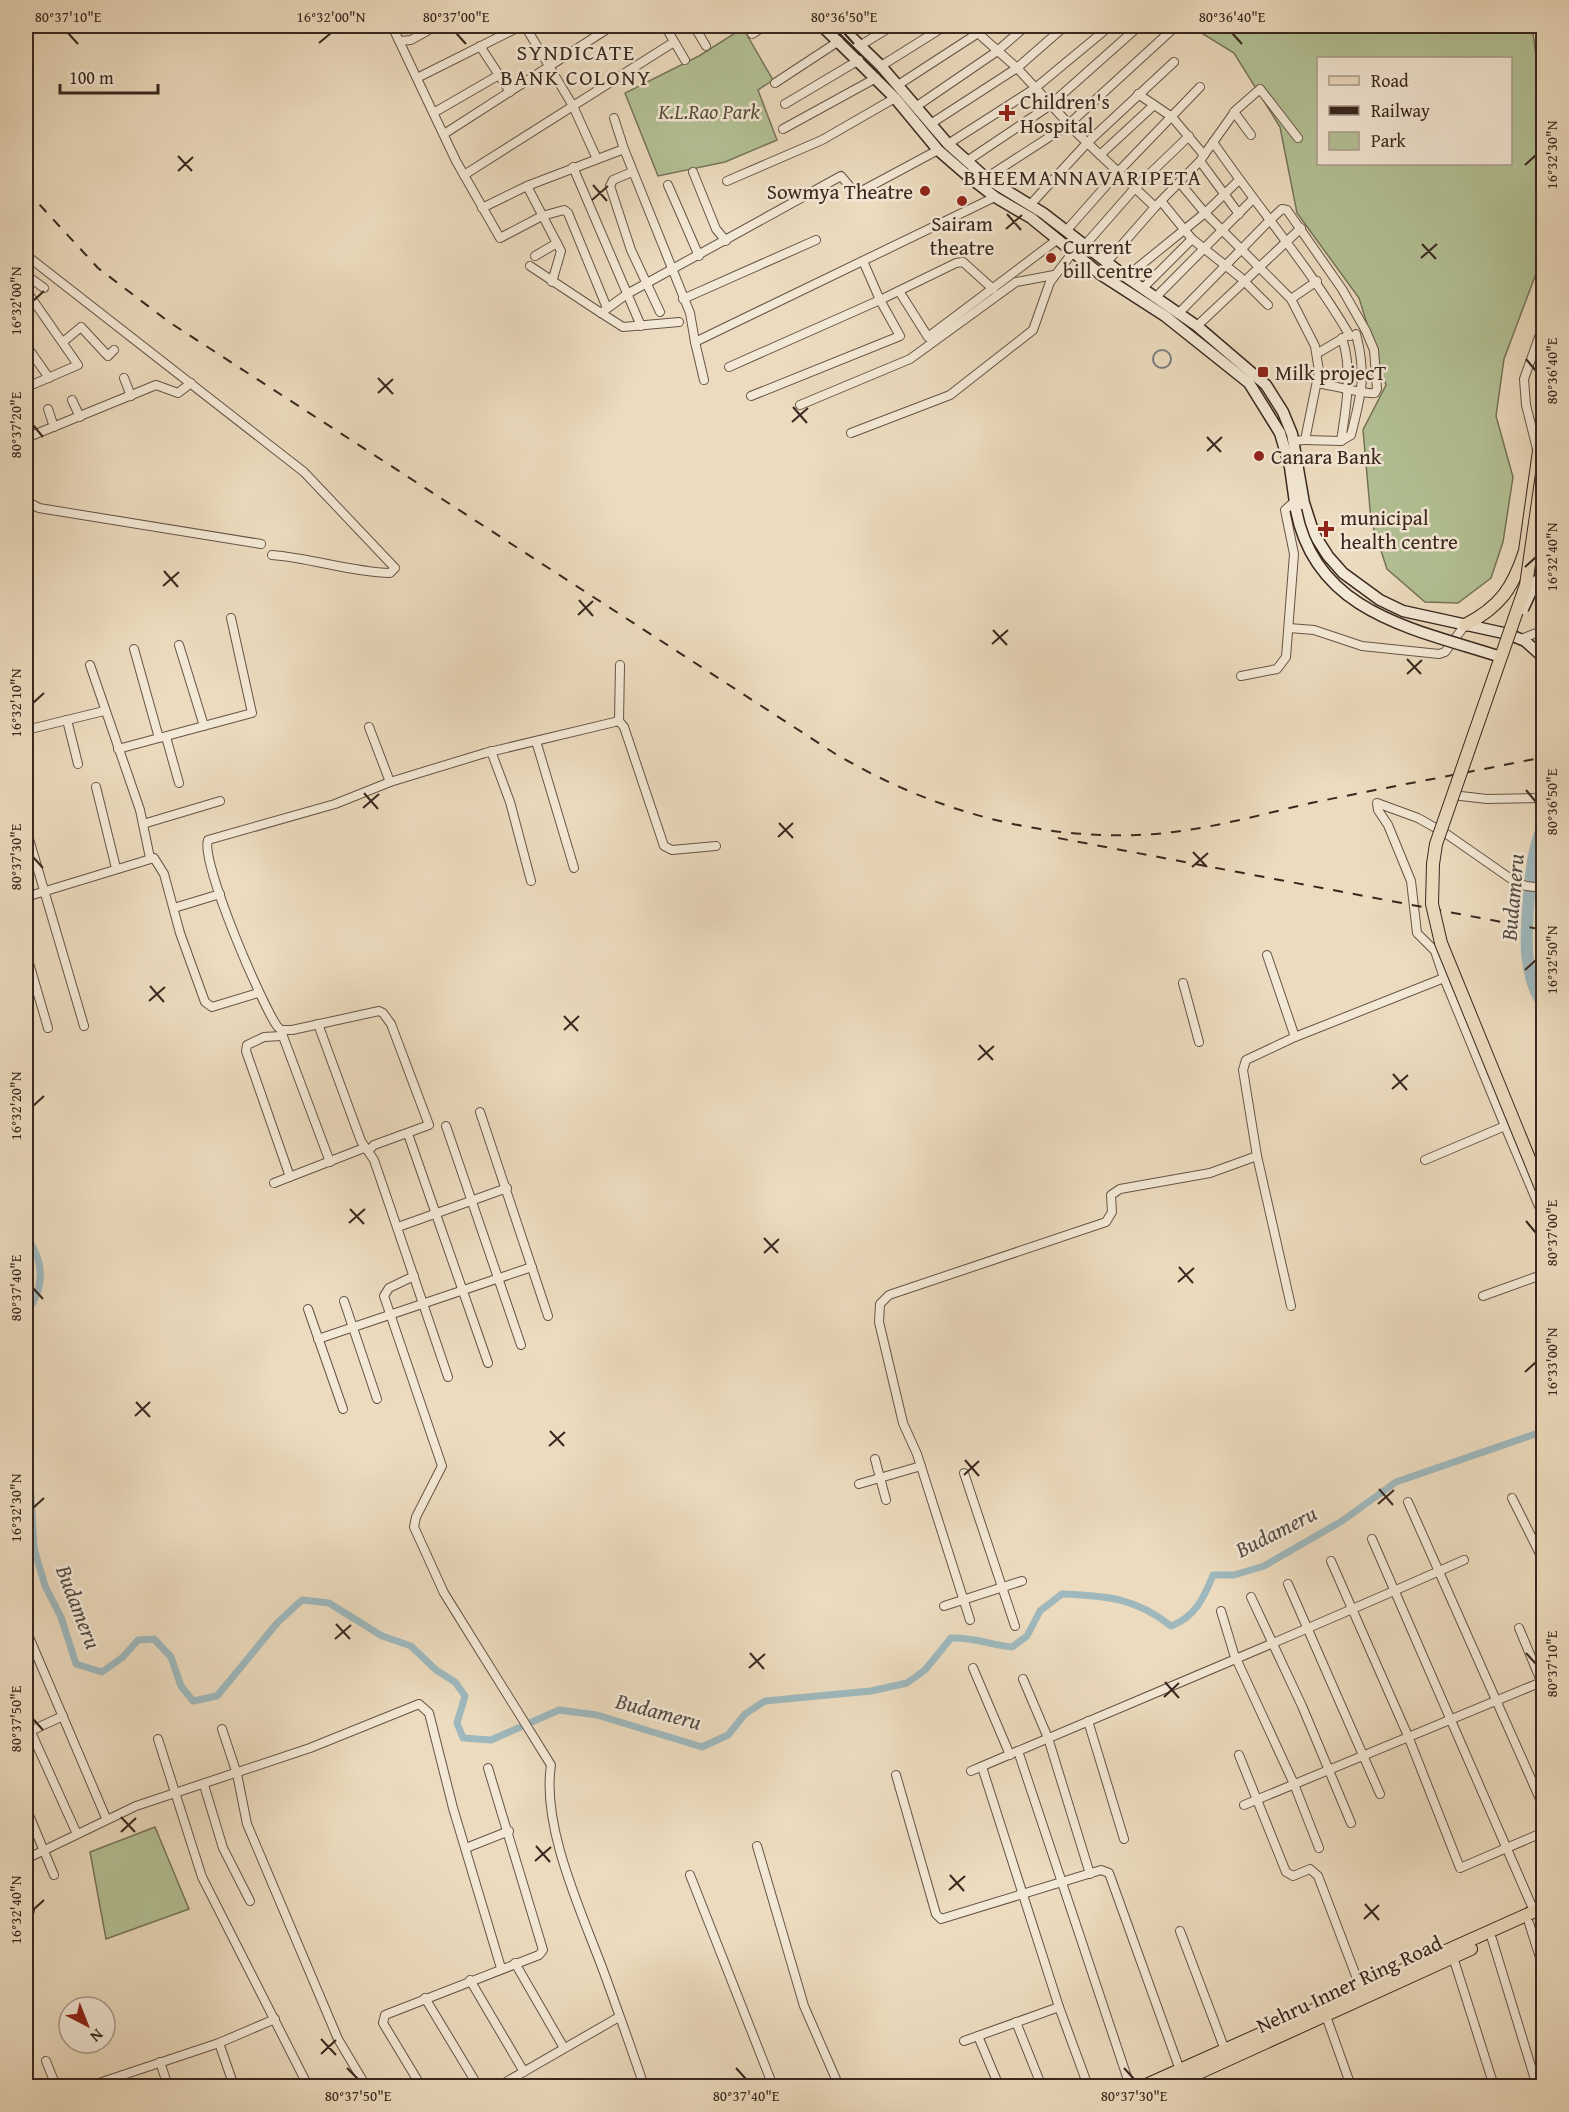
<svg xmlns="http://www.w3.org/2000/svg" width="1569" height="2112" font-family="'Gentium Book Plus',serif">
<rect width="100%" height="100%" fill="#ecdbbe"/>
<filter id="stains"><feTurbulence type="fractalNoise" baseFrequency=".00333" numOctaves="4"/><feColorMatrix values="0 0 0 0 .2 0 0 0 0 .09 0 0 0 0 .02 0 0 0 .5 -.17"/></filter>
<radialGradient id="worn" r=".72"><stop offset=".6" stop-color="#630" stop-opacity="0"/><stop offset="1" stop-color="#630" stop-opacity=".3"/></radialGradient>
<g fill="#b3c195" stroke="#76745a" stroke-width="1.5" fill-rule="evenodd">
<path d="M1190 26H1532L1543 108V255L1504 359 1496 416 1513 477 1503 542 1491 578 1458 603 1425 602 1387 569 1371 520 1363 430 1386 385 1359 298 1297 213 1280 127 1234 53ZM1318 58H1510V164H1318Z"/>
<path d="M743 28 773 80 758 90 777 140 725 162 658 176 625 93 699 56Z"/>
<path d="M155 1827 189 1909 106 1939 90 1852Z"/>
</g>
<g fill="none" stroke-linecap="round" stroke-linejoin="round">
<circle stroke="#767e7e" stroke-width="2" cx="1162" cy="359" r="9"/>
<g stroke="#9eb8bd" stroke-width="7">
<path d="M26 1236C45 1262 45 1288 26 1313"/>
<path d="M26 1479 31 1495 34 1548 45 1586 61 1617 76 1664 102 1672 123 1657 138 1640 154 1639 171 1657 181 1686 193 1701 217 1696 278 1622 302 1600 329 1603 382 1636 411 1646 436 1670 455 1682 465 1696 457 1723 463 1738 491 1740 559 1710 597 1715 702 1747 728 1735 745 1714 765 1701 871 1691 907 1683 925 1670 951 1638C975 1637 989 1645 1012 1647L1027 1636 1040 1611 1062 1594C1105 1596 1135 1597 1171 1626 1195 1617 1204 1598 1213 1575H1234L1264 1566 1342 1521 1396 1482 1544 1431"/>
</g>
<path stroke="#9eb8bd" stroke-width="12" d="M1544 827C1530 842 1524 939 1528 961 1529 972 1535 996 1544 1004"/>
<g stroke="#665447" stroke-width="10">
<g id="street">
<path d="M392 26 456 161 500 238 542 216 564 210 568 213 607 308"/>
<path d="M525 26 573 106 597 159"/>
<path d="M665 26 685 60"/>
<path d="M694 26 706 46"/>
<path d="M970 26 1017 68 1077 133 1155 207"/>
<path d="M752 34 765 26"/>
<path d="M400 41 411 40 436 26"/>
<path d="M861 45 892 26"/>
<path d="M480 46 510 92"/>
<path d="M881 66 945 26"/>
<path d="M419 77 521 26"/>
<path d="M775 83 839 41"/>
<path d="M898 85 989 26"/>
<path d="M1138 94 1172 117 1204 155 1202 158"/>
<path d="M785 104 859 60"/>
<path d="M917 106 996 52 1026 26"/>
<path d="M435 112 499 75"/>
<path d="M1234 112 1251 135"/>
<path d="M614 118 624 149"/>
<path d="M932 123 1017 68 1065 26"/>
<path d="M783 129 876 78"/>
<path d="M444 134 612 26"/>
<path d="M1213 142C1258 208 1309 266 1350 336"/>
<path d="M948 144 1034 89 1110 26"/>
<path d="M1100 155 1154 105"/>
<path d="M1204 155 1236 110 1260 89 1298 138"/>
<path d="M967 161 1049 106 1139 26"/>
<path d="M573 167 641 326"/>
<path d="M632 172 613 180 610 186 631 250 660 312"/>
<path d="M693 172 716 229 726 241"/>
<path d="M464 175 674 42"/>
<path d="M986 178 1068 125 1176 26"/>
<path d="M727 181 822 140 895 98"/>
<path d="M1180 183 1205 213 1291 299 1315 346 1319 371 1305 440 1293 441"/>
<path d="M668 185 699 256"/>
<path d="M527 186 561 251 552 282"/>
<path d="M1161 201 1192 239 1240 277 1268 305"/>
<path d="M1030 205 1087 143 1174 62"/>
<path d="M482 208 527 186 624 149 690 313 695 342 995 197"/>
<path d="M1066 231 1118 172 1200 87"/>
<path d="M1085 245 1135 188 1189 136"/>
<path d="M26 255 304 472 395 568 390 573C351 572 311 558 272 555"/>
<path d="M535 256 557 243"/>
<path d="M1106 263 1155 207 1200 161 1239 214"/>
<path d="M530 266 601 313 627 294 841 176 856 194 938 150"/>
<path d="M26 275 44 288"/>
<path d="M1126 277 1205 213 1239 180"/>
<path d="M1143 288 1192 239"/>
<path d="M899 291 928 337 1058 239"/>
<path d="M1156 297 1252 200"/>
<path d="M26 299 30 296 78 365 34 384 26 381"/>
<path d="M683 299 816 240"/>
<path d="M1291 299 1317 281"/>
<path d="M601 313 623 327 679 322"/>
<path d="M1179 313 1269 221 1282 209 1287 210 1342 289 1366 331 1374 350 1377 389 1375 393C1367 395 1330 385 1318 383"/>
<path d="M1197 326 1301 228"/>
<path d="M63 342 81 327 108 356 114 350"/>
<path d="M695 342 704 380"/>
<path d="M26 345 49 378"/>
<path d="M1318 353 1345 337"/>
<path d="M729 367 880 300 863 261"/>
<path d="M124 378 131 396"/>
<path d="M751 396 900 336 880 300 956 263 963 262 993 289"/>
<path d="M72 400 80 417"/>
<path d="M800 405 910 359 1016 282 1054 275"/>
<path d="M48 409 54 427"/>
<path d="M851 433 950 395 1033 330 1050 282 1073 252"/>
<path d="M26 438 156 385 178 393 191 383"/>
<path d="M1305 440 1341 441 1351 435C1361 395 1367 376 1356 334"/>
<path d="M1341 441C1346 408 1353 370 1342 338"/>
<path d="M1537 449 1526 405 1524 379 1544 323"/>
<path d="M26 501 39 508 261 544"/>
<path d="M1289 628 1314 630 1362 646 1439 654 1445 652 1465 625"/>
<path d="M1521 639 1544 630"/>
<path d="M179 645 204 726"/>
<path d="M134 649 159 738"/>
<path d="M90 665 140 810 150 858"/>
<path d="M1241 676 1277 669 1286 657 1294 554 1285 510 1295 501"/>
<path d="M67 720 78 764"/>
<path d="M619 721 620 665"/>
<path d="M369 727 390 782"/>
<path d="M26 730 104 711"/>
<path d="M166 737 179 783"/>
<path d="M536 741 574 868"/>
<path d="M118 749 252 713 231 618"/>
<path d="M491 751 510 802 531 881"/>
<path d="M96 787 116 868"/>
<path d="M1452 795 1487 799 1544 798"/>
<path d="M143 824 220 801"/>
<path d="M26 829 84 1026"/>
<path d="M26 897 154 858 164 874 180 933 205 1002 212 1007 258 993"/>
<path d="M174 908 220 894"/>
<path d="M26 953 48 1028"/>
<path d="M1267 955 1295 1037"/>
<path d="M1444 978 1435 951 1417 933 1411 881 1388 825 1378 810 1377 803 1418 818 1448 835 1514 881 1526 886 1544 888"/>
<path d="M1183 983 1199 1042"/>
<path d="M318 1024 361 1141 374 1160 448 1377"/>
<path d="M281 1031 330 1162"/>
<path d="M281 1036 264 1037 247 1045 246 1051 290 1177"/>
<path d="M480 1112 548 1316"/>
<path d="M446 1126 521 1345"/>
<path d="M1505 1126 1544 1218"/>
<path d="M408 1134 488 1363"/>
<path d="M369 1150 374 1145 429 1125 391 1024 383 1013 379 1011 292 1030H281L277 1026C261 1003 200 861 208 840L335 804 390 782 485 753 619 721 624 727 664 846 672 850 716 846"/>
<path d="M274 1183 364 1148"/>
<path d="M398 1227 507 1188"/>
<path d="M414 1276 389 1288 384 1296 442 1466 416 1517 414 1527 444 1593 551 1765C541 1829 584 1917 606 1978 619 2014 632 2050 644 2086"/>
<path d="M1483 1296 1544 1274"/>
<path d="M344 1301 377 1399"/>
<path d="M1291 1306 1257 1156 1243 1070 1246 1060 1295 1037 1444 978 1505 1126 1425 1160"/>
<path d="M308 1309 343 1409"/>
<path d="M318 1339 532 1267"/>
<path d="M875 1459 886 1500"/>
<path d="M964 1473 1015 1626"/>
<path d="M859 1484 921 1466"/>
<path d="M1512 1498 1544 1562"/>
<path d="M1408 1502 1544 1808"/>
<path d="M1372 1539 1534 1911"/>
<path d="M1331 1561 1408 1736 1460 1868 1544 1832"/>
<path d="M1288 1584 1380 1794"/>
<path d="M1251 1597 1302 1706 1351 1823"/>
<path d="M944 1606 1022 1581"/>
<path d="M1221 1611 1234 1654 1294 1784 1319 1848"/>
<path d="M970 1620 917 1454 903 1423 879 1322 880 1304 889 1295 1106 1222 1112 1212 1111 1195 1120 1189 1210 1173 1257 1156"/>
<path d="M1519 1628 1544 1688"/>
<path d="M26 1630 106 1818"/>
<path d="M973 1668 1010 1755"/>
<path d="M1023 1679 1048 1738 1090 1874"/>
<path d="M26 1721 77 1834"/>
<path d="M1088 1721 1124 1839"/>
<path d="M222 1729 237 1774 247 1824 338 2039 366 2086"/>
<path d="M26 1733 63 1716"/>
<path d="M158 1739 202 1877 308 2086"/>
<path d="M1018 1751 1130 2086"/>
<path d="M1239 1755 1286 1872 1293 1876 1310 1869 1318 1876 1361 1989"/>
<path d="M982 1767 1059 2007 1088 2086"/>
<path d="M971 1771C1135 1701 1301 1633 1464 1560"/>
<path d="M896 1775 936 1914 941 1919 1101 1870 1109 1873 1180 2070"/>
<path d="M204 1785 223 1848 250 1901"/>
<path d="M1244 1805 1544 1681"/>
<path d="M26 1808 54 1875"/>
<path d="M757 1846 804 2006 839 2086"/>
<path d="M466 1848 509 1831"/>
<path d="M26 1859 136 1806 310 1748 419 1704 429 1713 453 1808 501 1968"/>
<path d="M690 1875 773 2086"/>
<path d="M26 1900 30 1911"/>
<path d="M1529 1923 1544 1970"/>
<path d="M1180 1931 1225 2050"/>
<path d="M1492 1939 1537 2086"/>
<path d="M1453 1957 1494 2086"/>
<path d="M515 1963 564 2048"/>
<path d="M470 1980 524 2072"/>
<path d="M425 1998 478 2086"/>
<path d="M1326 2016 1351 2086"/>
<path d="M1016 2022 1040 2082"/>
<path d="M978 2036 999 2086"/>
<path d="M964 2041 1059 2007"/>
<path d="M219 2043 234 2086"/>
<path d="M46 2061 56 2086"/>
<path d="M160 2062 168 2086"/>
<path d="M90 2086 219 2043 275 2019"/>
<path d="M421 2086 383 2023 385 2015 539 1955 543 1950 488 1768"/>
<path d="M499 2086 619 2017"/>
</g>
</g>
<g stroke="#39271f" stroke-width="13">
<g id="secondary">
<path d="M822 26 895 98 938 150 968 176 995 197 1031 218 1100 274 1165 316 1249 383 1280 433 1290 467 1296 510"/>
<path d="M840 26 881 66 948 144 986 178 1043 213 1126 277 1197 326 1266 385 1283 412 1292 434 1304 503 1314 534 1328 556 1343 573 1380 600 1403 611 1508 634 1525 641 1544 658"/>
</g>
</g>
<g stroke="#39271f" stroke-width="14">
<g id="primary">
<path d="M1524 566C1540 559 1541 545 1544 530"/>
<path d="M1465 625C1500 607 1513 588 1525 551L1544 415"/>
<path d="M1144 2086 1544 1907"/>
<path d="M1170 2086 1471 1949"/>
</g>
</g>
<use href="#street" stroke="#f3e8d5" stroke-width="8"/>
<use href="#secondary" stroke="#f3e8d5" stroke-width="10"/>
<use href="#primary" stroke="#ecdbbe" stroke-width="12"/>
<g stroke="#39271f" stroke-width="2" stroke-dasharray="10 10" stroke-linecap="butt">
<path d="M26 190 98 268 169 322 834 753C925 807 1030 839 1137 835 1197 833 1254 816 1311 803 1388 787 1466 773 1544 757"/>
<path d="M1058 838 1544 930"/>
</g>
<g stroke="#39271f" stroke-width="13" stroke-linecap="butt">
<g id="secondary-bridge">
<path d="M1296 510C1316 614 1415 629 1501 657"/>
<path d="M1523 609 1535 583 1544 573"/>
</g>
</g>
<g stroke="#39271f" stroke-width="14" stroke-linecap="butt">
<path id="primary-bridge" d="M1542 474 1526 585 1436 844 1433 864 1432 904 1441 943 1544 1195"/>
</g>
<use href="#secondary-bridge" stroke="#f3e8d5" stroke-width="10"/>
<use href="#primary-bridge" stroke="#ecdbbe" stroke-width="12"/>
</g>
<path fill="none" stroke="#39271f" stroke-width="2" d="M68 33 78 44M456 33 466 44M844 33 854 44M1232 33 1242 44M319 43 331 33M178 156 192 171M1525 165 1536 155M178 171 193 157M593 185 607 201M592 200 608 186M1007 214 1021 230M1006 229 1022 215M1422 244 1436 259M1421 258 1437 244M33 301 44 291M1526 359 1536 371M378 378 393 394M378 393 393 379M793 407 807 423M792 422 808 408M33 425 43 437M1207 437 1221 452M1207 451 1222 437M1525 567 1536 557M164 571 178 587M163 586 179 572M579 600 593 616M578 615 593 601M993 630 1007 645M992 644 1008 630M1407 659 1421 674M1407 674 1422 660M33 703 44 693M1526 790 1536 802M364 793 378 809M363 808 379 794M779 823 793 838M778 837 793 823M1193 852 1207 867M33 857 43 868M1192 867 1208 853M1525 970 1536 960M150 986 164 1002M149 1001 165 987M564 1016 578 1031M564 1030 579 1016M979 1045 993 1060M978 1060 994 1046M1393 1074 1407 1090M1392 1089 1408 1075M33 1106 44 1096M350 1209 364 1224M1526 1221 1536 1233M349 1223 365 1209M764 1238 778 1253M764 1253 779 1239M1179 1267 1193 1283M1178 1282 1194 1268M33 1288 43 1299M1525 1372 1536 1362M136 1402 150 1417M135 1416 150 1402M550 1431 564 1446M549 1446 565 1432M965 1460 979 1476M964 1475 979 1461M1379 1489 1393 1505M1378 1504 1394 1490M33 1508 44 1498M336 1624 350 1639M335 1639 351 1625M750 1653 764 1669M1526 1653 1536 1664M749 1668 765 1654M1165 1682 1179 1698M1164 1697 1179 1683M33 1719 43 1730M121 1817 135 1832M121 1832 136 1818M536 1846 550 1862M535 1861 551 1847M950 1875 964 1891M949 1890 965 1876M1365 1904 1379 1920M33 1910 44 1900M1364 1919 1379 1905M321 2039 336 2055M321 2054 336 2040M347 2068 358 2079M736 2068 746 2079M1124 2068 1134 2079"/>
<g fill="#8f2418" stroke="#f3e8d5" stroke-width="2">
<path d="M1004 104h6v6h6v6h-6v6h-6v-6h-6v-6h6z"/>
<circle cx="925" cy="191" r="6"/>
<circle cx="962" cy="201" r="6"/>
<circle cx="1051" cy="258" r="6"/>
<rect x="1257" y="366" width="12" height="12" rx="3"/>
<circle cx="1259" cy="456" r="6"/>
<path d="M1323 520h6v6h6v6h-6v6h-6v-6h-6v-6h6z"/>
</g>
<g text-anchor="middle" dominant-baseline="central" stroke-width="5" stroke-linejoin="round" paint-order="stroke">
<g font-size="21" fill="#39271f" stroke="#f3e8d5" text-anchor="start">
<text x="1020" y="101">Children's<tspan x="1020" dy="24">Hospital</tspan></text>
<text x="913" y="191" text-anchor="end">Sowmya Theatre</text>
<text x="962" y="223" text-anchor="middle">Sairam<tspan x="962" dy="24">theatre</tspan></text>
<text x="1063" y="246">Current<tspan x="1063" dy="24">bill centre</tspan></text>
<text x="1275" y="372">Milk projecT</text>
<text x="1271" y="456">Canara Bank</text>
<text x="1340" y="517">municipal<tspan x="1340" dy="24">health centre</tspan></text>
</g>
<g font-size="21" font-style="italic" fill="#584e3c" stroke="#f3e8d5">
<text x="709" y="111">K.L.Rao Park</text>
</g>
<g font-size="21" fill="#39271f" stroke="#f3e8d5">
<text transform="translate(1349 1984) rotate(-25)">Nehru Inner Ring Road</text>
</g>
<g font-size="22" letter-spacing="1.5" fill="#39271f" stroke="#f3e8d5">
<text x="576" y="52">SYNDICATE<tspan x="576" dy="25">BANK COLONY</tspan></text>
<text x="1083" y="177">BHEEMANNAVARIPETA</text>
</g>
<g font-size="22" font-style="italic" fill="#524b46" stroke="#f3e8d5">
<text transform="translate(1512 897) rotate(-85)">Budameru</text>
<text transform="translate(1276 1531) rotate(-27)">Budameru</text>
<text transform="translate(79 1607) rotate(69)">Budameru</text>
<text transform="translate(659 1711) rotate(15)">Budameru</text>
</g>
</g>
<rect width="1569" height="2112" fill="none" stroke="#ecdbbe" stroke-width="66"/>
<rect x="1317" y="57" width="195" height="108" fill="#f3e8d5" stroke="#a99b8c" stroke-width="1.5"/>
<rect x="1329" y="76" width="30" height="9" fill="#ecdbbe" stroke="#a99b8c" stroke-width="1.5"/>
<text x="1371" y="87" font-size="18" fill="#39271f">Road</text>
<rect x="1329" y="106" width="30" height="9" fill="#39271f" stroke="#a99b8c" stroke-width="1.5"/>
<text x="1371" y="117" font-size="18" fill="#39271f">Railway</text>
<rect x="1329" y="132" width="30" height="18" fill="#b3c195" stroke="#a99b8c" stroke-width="1.5"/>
<text x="1371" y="147" font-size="18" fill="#39271f">Park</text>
<g transform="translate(87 2025) rotate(138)"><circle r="28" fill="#f3e8d5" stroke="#a99b8c" stroke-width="1.5"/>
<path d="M0-4.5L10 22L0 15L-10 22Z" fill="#8f2418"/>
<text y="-9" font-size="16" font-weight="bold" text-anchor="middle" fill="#39271f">N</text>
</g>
<path d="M60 84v9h98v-9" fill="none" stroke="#39271f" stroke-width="3"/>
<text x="69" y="84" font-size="18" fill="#39271f" stroke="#f3e8d5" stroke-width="4.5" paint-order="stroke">100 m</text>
<rect x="33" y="33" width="1503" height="2046" fill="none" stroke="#39271f" stroke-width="2"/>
<g font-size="15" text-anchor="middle" fill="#39271f">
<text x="68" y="22">80°37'10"E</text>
<text x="331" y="22">16°32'00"N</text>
<text x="456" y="22">80°37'00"E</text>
<text x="844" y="22">80°36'50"E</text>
<text x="1232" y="22">80°36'40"E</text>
<text transform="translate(1552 155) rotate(-90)" y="5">16°32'30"N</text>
<text transform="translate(16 301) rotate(-90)" y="5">16°32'00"N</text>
<text transform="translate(1552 371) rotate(-90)" y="5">80°36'40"E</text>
<text transform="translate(16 425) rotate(-90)" y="5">80°37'20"E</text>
<text transform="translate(1552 557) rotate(-90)" y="5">16°32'40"N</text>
<text transform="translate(16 703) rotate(-90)" y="5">16°32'10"N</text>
<text transform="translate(1552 802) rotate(-90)" y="5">80°36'50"E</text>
<text transform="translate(16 857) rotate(-90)" y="5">80°37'30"E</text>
<text transform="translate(1552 960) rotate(-90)" y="5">16°32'50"N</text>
<text transform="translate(16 1106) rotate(-90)" y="5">16°32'20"N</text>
<text transform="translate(1552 1233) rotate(-90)" y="5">80°37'00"E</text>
<text transform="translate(16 1288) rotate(-90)" y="5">80°37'40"E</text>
<text transform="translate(1552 1362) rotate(-90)" y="5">16°33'00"N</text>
<text transform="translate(16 1508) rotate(-90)" y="5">16°32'30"N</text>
<text transform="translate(1552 1664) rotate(-90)" y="5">80°37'10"E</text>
<text transform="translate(16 1719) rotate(-90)" y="5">80°37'50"E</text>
<text transform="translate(16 1910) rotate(-90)" y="5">16°32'40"N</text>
<text x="358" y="2101">80°37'50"E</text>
<text x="746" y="2101">80°37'40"E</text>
<text x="1134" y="2101">80°37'30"E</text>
</g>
<rect width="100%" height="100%" filter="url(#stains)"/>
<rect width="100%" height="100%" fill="url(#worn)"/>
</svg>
